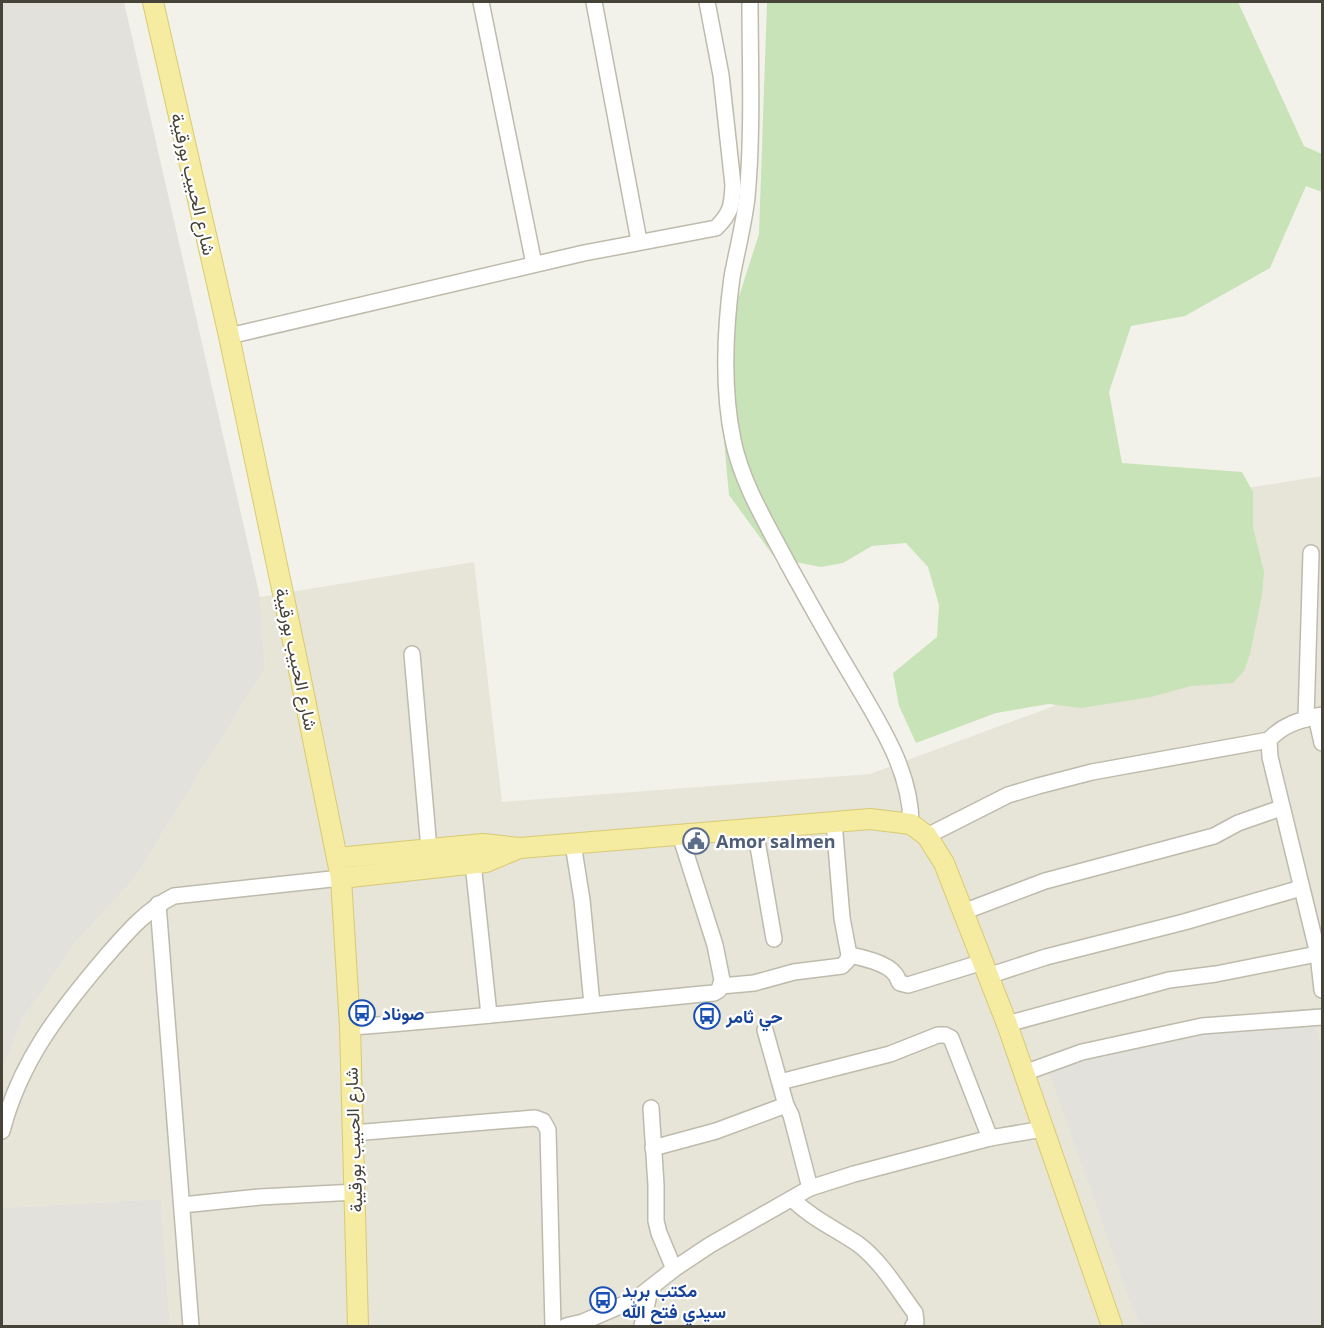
<svg xmlns="http://www.w3.org/2000/svg" width="1324" height="1328" font-family="'Open Sans',Vazirmatn,sans-serif">
<rect width="100%" height="100%" fill="#f3f2ea"/>
<path fill="#e7e4d8" d="M1322 476V1326H170L161 1199 2 1208V1071L23 1018 75 943 134 879 265 668 260 597 474 562 502 802 870 774 1213 647 1223 492Z"/>
<g fill="#e3e1db">
<path d="M2 2H124L260 597 265 668 134 879 75 943 23 1018 2 1071Z"/>
<path d="M1315 1024 1322 1052V1323L1312 1326H1142L1134 1312 1050 1074 1081 1056 1204 1033Z"/>
<path d="M161 1199 170 1326H2V1208Z"/>
</g>
<path fill="#c8e3b7" d="M767 2H1238L1304 146 1322 154V192L1306 186 1270 268 1185 316 1131 326 1109 392 1122 463 1242 472 1253 492V527L1264 572 1262 595 1250 654 1244 671 1233 683 1191 686 1151 697 1081 708 1049 704 996 713 916 743 899 706 893 673 937 637 939 605 928 567 906 543 872 546 843 563 821 567 775 558 729 495 719 386 725 340 759 234Z"/>
<g fill="none" stroke-linecap="round" stroke-linejoin="round">
<g stroke="#bebbad" stroke-width="18">
<g id="minor">
<path d="M481 2 534 264"/>
<path d="M594 2 639 241"/>
<path d="M750 2C750 66 753 132 747 197 744 224 737 250 732 277 725 329 722 387 733 440 742 484 767 524 788 564 809 602 830 640 853 678 879 723 911 770 911 824"/>
<path d="M229 336 584 253 716 228C731 213 732 206 733 185L721 75 707 2"/>
<path d="M412 654 429 849"/>
<path d="M1322 715C1302 720 1284 723 1269 740L1270 757 1318 954 1322 990"/>
<path d="M1316 716 1322 743"/>
<path d="M1306 719 1311 553"/>
<path d="M755 829 774 939"/>
<path d="M927 836 1008 795 1038 786 1092 772 1269 740"/>
<path d="M573 844 582 900 592 1004"/>
<path d="M473 863 489 1015"/>
<path d="M158 904 191 1326"/>
<path d="M963 912 1045 881 1214 836 1238 823 1281 808"/>
<path d="M849 955C861 957 887 963 895 974 897 976 898 980 900 983L908 985 983 962"/>
<path d="M988 976 1046 957 1184 922 1301 888"/>
<path d="M721 986 754 983 794 972 842 966 847 961 849 955 842 918 834 822"/>
<path d="M1007 1024 1169 980 1216 974 1322 953"/>
<path d="M350 1027C471 1019 593 1004 714 993L719 990 722 980 715 945 680 835"/>
<path d="M765 1030 786 1105 791 1115 810 1188"/>
<path d="M1024 1073 1082 1052 1202 1026 1322 1017"/>
<path d="M780 1082 890 1054 938 1035H945L951 1038 990 1138"/>
<path d="M651 1108 656 1185V1221L659 1233 674 1269"/>
<path d="M2 1131C20 1062 58 1013 103 960 124 936 145 910 174 896L341 878"/>
<path d="M353 1133 535 1118 543 1121 548 1130 553 1326"/>
<path d="M653 1148 716 1131 786 1105"/>
<path d="M792 1199C813 1219 834 1228 858 1244 881 1261 898 1290 915 1313L916 1322 913 1326"/>
<path d="M182 1205 260 1197 356 1192"/>
<path d="M566 1326 583 1322 636 1299 674 1269 710 1245 810 1188 854 1174 990 1138 1043 1129"/>
<path d="M642 1326 650 1290"/>
</g>
</g>
<g stroke="#d8cb72" stroke-width="22">
<g id="major">
<path d="M153 2 229 336 299 670 341 878 350 1027 358 1326"/>
<path d="M337 858 483 844 520 848 870 819 911 824 927 836 944 863 1007 1024 1112 1326"/>
<path d="M341 878 486 862 517 849"/>
</g>
</g>
<use href="#minor" stroke="#fff" stroke-width="15"/>
<use href="#major" stroke="#f5eba1" stroke-width="20"/>
</g>
<defs>
<g id="civic-ring" transform="scale(1.35)"><circle r="9.5" fill="#fff" stroke="#5c6f8a" stroke-width="1.5"/><path d="M-.6-6.5H3V-4.5H.6V-3L4-1V1h2V6H-6V1h2V-1L-.6-3ZM-1.2 2.5V6h2.4V2.5Z" fill="#5c6f8a"/></g>
<g id="bus-ring" transform="scale(1.35)"><circle r="9.5" fill="#fff" stroke="#1a4fb4" stroke-width="1.5"/><path d="M-5-6H5V4H4V6H2V4H-2V6H-4V4H-5ZM-3.5-4V0h7V-4ZM-3.5 1.2v1.5H-2V1.2ZM2 1.2v1.5H3.5V1.2Z" fill="#1a4fb4"/></g>
</defs>
<g fill-rule="evenodd">
<use href="#civic-ring" x="696" y="841"/>
<use href="#bus-ring" x="362" y="1013"/>
<use href="#bus-ring" x="707" y="1016"/>
<use href="#bus-ring" x="603" y="1300"/>
</g>
<g text-anchor="middle" dominant-baseline="central" stroke-width="4.5" stroke-linejoin="round" paint-order="stroke">
<g font-size="18" fill="#464339" stroke="#fff">
<text transform="translate(194 184) rotate(77)">شارع الحبيب بورقيبة</text>
<text transform="translate(297 659) rotate(78)">شارع الحبيب بورقيبة</text>
<text transform="translate(353 1140) rotate(-92)">شارع الحبيب بورقيبة</text>
</g>
<g font-size="18" font-weight="bold" fill="#4e5e75" stroke="#fff" text-anchor="start">
<text x="716" y="841">Amor salmen</text>
</g>
<g font-size="18" font-weight="bold" fill="#164399" stroke="#fff" text-anchor="start">
<text x="382" y="1013">صوناد</text>
<text x="726" y="1016">حي ثامر</text>
<text x="622" y="1290">مكتب بريد<tspan x="622" dy="21">سيدي فتح الله</tspan></text>
</g>
</g>
<rect width="1324" height="1328" fill="none" stroke="#464339" stroke-width="6"/>
</svg>
